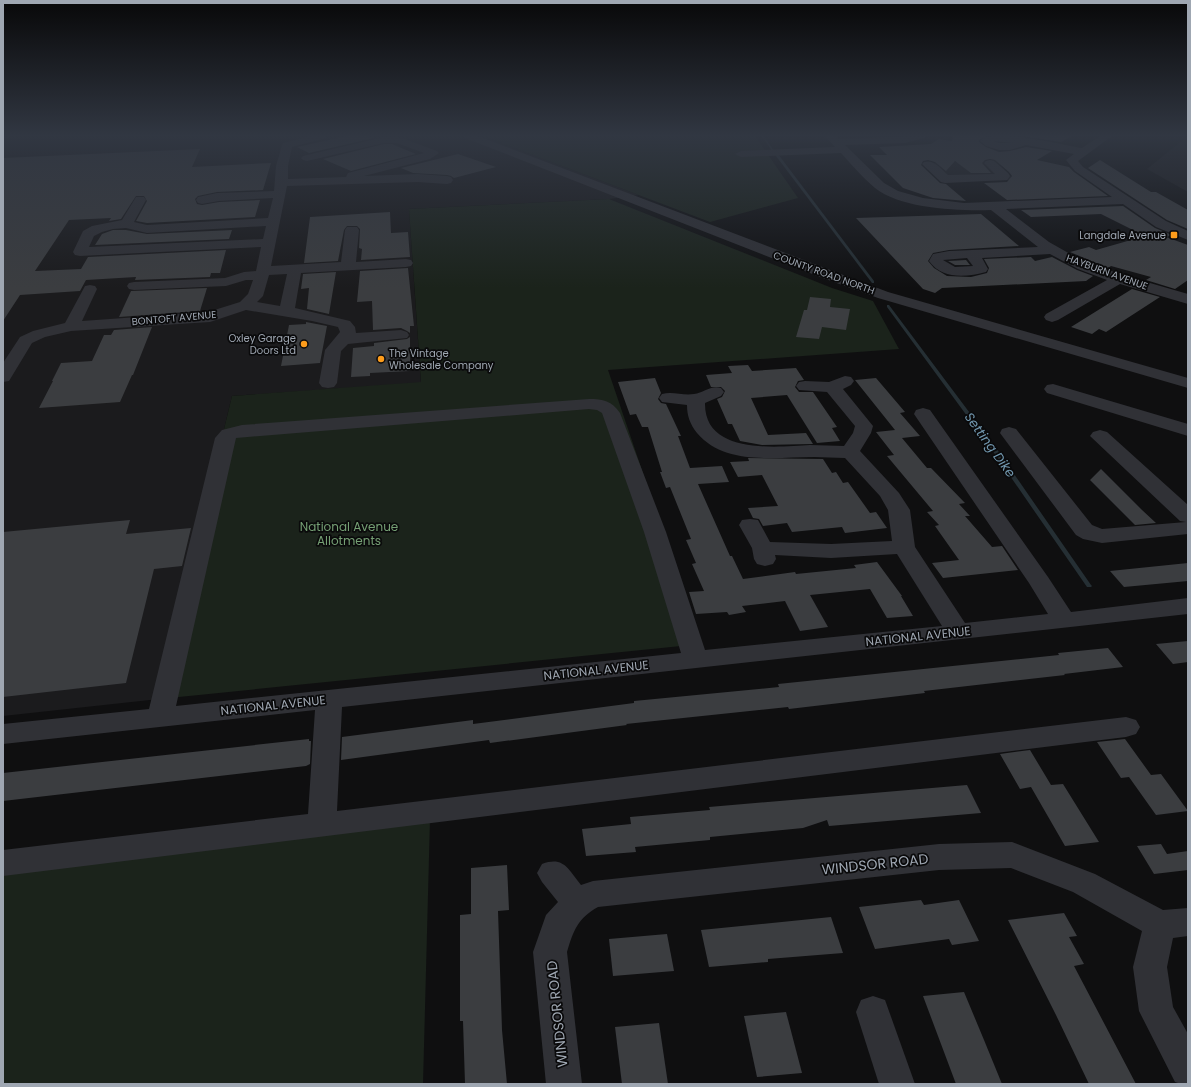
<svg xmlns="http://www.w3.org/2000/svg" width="1191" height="1087" font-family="Poppins,sans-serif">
<rect width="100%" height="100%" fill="#0f0f10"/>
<g fill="#1b1b1d">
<path d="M3 136H483L639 195 609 199 409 209 421 383 232 396 159 699 3 716Z"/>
<path d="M1188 136V192L1147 169Z"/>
<path d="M996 160 1014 180 941 182 923 163Z"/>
</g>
<g fill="#1b231b">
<path d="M483 136H755L798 198 710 222Z"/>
<path d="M609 199 832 288 873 301 899 349 608 370 701 644 159 699 232 396 421 382 409 209Z"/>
<path d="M430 819 423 1084H3V869Z"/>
</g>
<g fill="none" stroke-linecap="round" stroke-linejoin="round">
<g fill="#252f34" fill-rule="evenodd">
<path d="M762 136H764L774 151H772Z"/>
<path d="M776 154H778L874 281V283H872L776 156Z"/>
<path d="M887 305H889L996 448 1091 585 1092 586 1091 587H1087L992 450 887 307Z"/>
</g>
</g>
<g fill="#3b3d40">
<path d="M347 136H369L374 138 309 153 297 147Z"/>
<path d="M953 136H986L979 140V142L986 147 999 152 1010 151 1026 147 1052 151 1037 160 1069 167 1074 172 1108 196 1007 200 984 183 1007 182 1012 176 1009 172 995 160 990 159 985 160 982 163 991 173H971L955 161 946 171 935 162 928 160 923 161 921 165 940 183 946 184 966 201 933 198 903 188 870 155H887L879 147 931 144 939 139 952 141Z"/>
<path d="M1022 136H1072L1061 142Z"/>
<path d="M384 144H392L416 154 351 171 323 159Z"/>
<path d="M200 149 192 167 271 163 263 190 217 192 198 196 195 199 197 204 202 205 219 202 260 200 255 217 147 223 136 221 147 201 144 196H136L121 219 109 221 111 218 69 220 35 271 81 269 88 257 226 250 220 273H211L210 277 135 280 136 277 86 280 80 291 20 295 3 321V158Z"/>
<path d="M458 154 496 167 454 178 451 176 447 175 413 173 401 168Z"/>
<path d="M1100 160 1151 192H1156L1188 210V229L1167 220 1088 168Z"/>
<path d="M1123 206 1155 228 1172 235 1166 237 1188 245V280L1175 289 1146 280 1151 277 1111 266 1108 268 1070 252 1089 247 1096 250 1145 236 1101 214 1031 217 1021 210Z"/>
<path d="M390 212 391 233 408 232 410 257 361 260 362 249 359 248 360 229 357 226H347L344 230 338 261 304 263 310 217Z"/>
<path d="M981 214 1019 246 949 250 933 253 928 261 934 268 947 276 971 277 987 273 989 268 984 259 1031 257 1035 261 1052 257 1077 270 1093 276 1086 281 942 288 935 293 923 289 856 218Z"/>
<path d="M113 230H126L147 234 232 230 229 239 95 245 102 234Z"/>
<path d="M966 260 970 265H955L948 261Z"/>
<path d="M408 268 414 326H410V333L407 331 401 328 373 330 372 301 357 302 360 271Z"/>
<path d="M336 272 329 314 307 309 309 288 301 289 303 274Z"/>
<path d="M207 288 200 311 119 317 131 291Z"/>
<path d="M1132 289 1160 297 1106 332 1099 329 1092 334 1071 327Z"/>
<path d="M810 297 831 299 830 307 850 309 846 330 822 327 819 339 796 337 804 310H807Z"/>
<path d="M306 322 327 326 320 363 281 366 289 325 306 324Z"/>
<path d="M152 327 133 375H132L120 402 39 408 53 381H52L61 363 92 361 104 335H111L114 330Z"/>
<path d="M410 337V371L370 373V376L351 377 353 348 374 346V343L407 339Z"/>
<path d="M748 365 752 371 796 368 804 380 798 381 795 387 799 392H813L837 427 832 428 840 441 817 443 787 395 751 398 768 435 806 433 813 444 762 445 740 441 732 424H728L717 399 722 397 725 391 721 387H711L706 375 732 373 728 366Z"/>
<path d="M655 378 661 393 658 399 661 403 666 404 681 436H678L690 468 722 466 729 482 698 484 730 556H732L743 579 795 572 796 574 856 568 854 565 877 562 902 596H901L913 616 887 618 870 589 810 595 828 627 800 631 785 601 742 606 746 612 729 615 727 612 696 614 689 592 704 591 692 564 696 563 686 540 691 539 670 487 666 488 660 472H662L648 427H642L636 414 630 415 618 382Z"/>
<path d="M876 378 905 412 900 413 920 436 902 438 927 468H931L965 503 959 504 970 516H965L992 547 1002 546 1018 570 943 578 932 563 959 560 935 526 939 525 927 512 933 511 887 456 894 455 876 432 895 430 855 380Z"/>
<path d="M748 458 823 459 832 473 836 472 843 483 848 482 870 513 876 512 887 528 845 533 842 527 792 532 787 523 763 526 759 519 753 518 748 508 778 506 762 475 738 477 730 462 749 461Z"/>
<path d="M1101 469 1142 510 1156 523 1135 525 1090 480Z"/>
<path d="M130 520 126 534 191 528 182 566 154 569 126 683 3 697V532Z"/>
<path d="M1188 563V581L1124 587 1110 571Z"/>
<path d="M1188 641V662L1173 664 1156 644Z"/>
<path d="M1108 648 1123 667 1064 674 1065 675 924 691 925 693 789 709 788 707 626 724 627 725 490 743 489 740 341 760 342 737 473 720V724L634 703V701L779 687 778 684 1059 655 1058 653Z"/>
<path d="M309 739V741H311L310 764 306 766 3 801V773Z"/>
<path d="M1125 739 1151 775 1161 774 1188 811 1156 815 1129 777 1121 778 1097 742Z"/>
<path d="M1030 750 1051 785 1063 784 1099 842 1065 846 1031 787 1020 789 1000 754Z"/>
<path d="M967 785 981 813 829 826 827 820 803 828 710 837V840L635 847 636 852 586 856 582 829 631 824 630 817 710 810 709 807Z"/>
<path d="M1161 844 1167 854 1188 851V870L1154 874 1137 846Z"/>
<path d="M507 865 509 910 498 911 502 1030 507 1084H465L463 1021H460V915L471 914V868Z"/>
<path d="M921 900 924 905 959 900 979 941 952 945 949 939 875 949 859 907Z"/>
<path d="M1064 913 1077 936 1069 937 1084 964 1074 966 1136 1084H1089L1056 1015 1008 920Z"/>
<path d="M831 917 843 953 768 959V962L709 967 701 930Z"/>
<path d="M667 934 674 971 613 976 609 939Z"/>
<path d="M964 992 984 1040 1002 1084H956L923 996Z"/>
<path d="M786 1012 802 1073 757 1077 744 1016Z"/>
<path d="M659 1023 668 1084H622L615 1027Z"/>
</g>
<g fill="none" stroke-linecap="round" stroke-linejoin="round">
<g fill="#303136" fill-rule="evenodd">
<path d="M310 136H327L326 138 292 147 288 166V179L346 177 348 173 424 153 397 143H384L307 161 303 160 301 158 303 156 384 137 402 138 437 151 439 153 430 159 364 176 418 174 447 176 451 177 453 180 451 183 447 184 418 182 287 186 271 266 341 262 345 230 347 227H357L359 230 356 262 406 259 411 260 413 263 411 266 406 267 301 273 295 308 350 321 355 327 356 333 401 330 407 332 409 335 407 338 348 344 341 351 337 383 334 387 328 388 322 387 319 383 325 350 340 332 338 327 312 321 246 310 210 322 71 331 45 337 32 343 9 381 3 382V363L20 337 33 331 65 323 85 286 90 285 95 286 97 289 82 321 208 312 240 302 248 294 253 280H246L226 286 134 290 129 289 127 286 129 283 134 282 225 278 244 272 256 271 261 247 80 256 75 255 73 252 83 231 92 226 122 220 136 197H144L146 200 134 222 147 225 268 218 273 198 219 201 202 204 198 203 196 200 198 197 217 193 274 191 276 166 282 145 283 143ZM266 226 263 239 89 247 94 236 102 232 113 229 126 228 147 233ZM287 274 280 306 257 302 263 296 269 275Z"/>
<path d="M464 136H478L888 292 1188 378V388L878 298 820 277 465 138Z"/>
<path d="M825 136H836L839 139 925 136 924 138 905 143 845 145 884 183 898 191 923 198 964 203 1112 197 1075 171 1066 160 1074 154 1026 145 1010 150H999L986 146 980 141C990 127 1064 145 1082 148L1100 136H1112L1078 161 1083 167 1166 221 1188 231V240L1156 227 1123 204 1006 209 1049 242 1072 255 1119 274 1188 294V304L1120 284 1058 320 1052 322 1046 320 1044 317 1046 314 1107 280 1078 269 1050 254 982 258 988 269 986 272C967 277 942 280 929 261L933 254 949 251 1038 247 991 210C959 211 901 209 875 188 863 178 852 165 841 153L741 157 735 154 741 151 835 147ZM993 141 1013 143H999ZM967 258 973 266 955 267 943 260Z"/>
<path d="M990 160 994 161 1008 173 1010 176 1007 180 945 183 941 182 922 164 924 162C934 159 941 169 948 175L995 174 984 163 986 161Z"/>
<path d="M845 376 851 377 854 381 851 385 843 389 873 426 871 433 860 451 899 493 910 510 915 547 965 623 1048 614 1029 583 914 414 916 410 923 408 930 410 1048 577 1071 612 1188 598V614L342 707 337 811 1126 717 1136 720 1140 727 1136 734 1126 737 3 876V850L308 814 315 710 3 744V724L149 709 215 438 222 430 242 425 589 399C603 399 612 401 620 413L666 532 705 650 942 626 897 554 831 558 775 555 776 559 773 564 765 566 757 564 754 559 752 548 739 525 742 520 750 519 758 520 770 542 831 544 892 541 888 510 880 496 845 458C834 458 824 457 814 457 776 457 725 466 697 433 690 424 687 416 687 405L662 402 659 398 662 394C673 391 683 396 694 394 704 393 710 385 721 388L724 392 721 396 705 403C704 455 776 447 810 445 822 445 833 446 844 446L853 433 855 426 827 392 799 390 796 386 799 382 805 381 829 382ZM589 409 597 410 602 413 644 532 681 653 176 706 236 438Z"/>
<path d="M1053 384 1188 424V436L1047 393 1044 389 1047 385Z"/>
<path d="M1009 427 1016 429 1092 525 1102 529 1186 522 1180 521 1090 436 1093 432 1100 430 1107 432 1188 505V534L1102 543 1083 539 1076 535 1000 433 1002 429Z"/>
<path d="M1012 842 1095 874 1163 910 1188 908V936L1173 938 1167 967 1173 1007 1188 1034V1084H1181L1175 1082 1139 1011 1133 967 1142 931 1073 892 1011 868 939 870 598 907C578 918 573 931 567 952L582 1084H546L533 952 546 915 558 902 542 882 537 873 542 864C564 856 568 869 581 885L593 881 939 844Z"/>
<path d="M873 996 885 1000 915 1084H879L856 1012 861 1000Z"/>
</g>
<g stroke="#45474d" stroke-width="2.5">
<path id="rail" d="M3 137 8 136"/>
</g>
<use href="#rail" stroke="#0a0a0b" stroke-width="1.5" stroke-dasharray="5" stroke-linecap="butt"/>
</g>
<linearGradient id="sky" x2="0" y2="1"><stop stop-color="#080809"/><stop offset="0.47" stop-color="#313742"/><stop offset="1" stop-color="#313742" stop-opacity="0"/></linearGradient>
<rect width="1191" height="288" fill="url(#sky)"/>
<g fill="#fd9c1b" stroke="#0a0a0b" stroke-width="1.5">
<rect x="1170" y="231" width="8" height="8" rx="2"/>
<circle cx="304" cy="344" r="4"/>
<circle cx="381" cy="359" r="4"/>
</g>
<g text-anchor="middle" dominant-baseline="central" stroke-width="3.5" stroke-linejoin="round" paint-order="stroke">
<g font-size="10" fill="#9fa7b2" stroke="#0a0a0b" text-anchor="end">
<text x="1166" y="235">Langdale Avenue</text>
<text x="296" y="338">Oxley Garage<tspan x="296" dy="12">Doors Ltd</tspan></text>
<text x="389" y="353" text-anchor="start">The Vintage<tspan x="389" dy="12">Wholesale Company</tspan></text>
</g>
<g font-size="10" fill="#9fa7b2" stroke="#0a0a0b">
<text transform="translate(1107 272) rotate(20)">HAYBURN AVENUE</text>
<text transform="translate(824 273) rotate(20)">COUNTY ROAD NORTH</text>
<text transform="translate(174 318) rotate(-5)">BONTOFT AVENUE</text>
</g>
<g font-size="12" fill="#759f74" stroke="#0a0a0b">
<text x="349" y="526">National Avenue<tspan x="349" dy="14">Allotments</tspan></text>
</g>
<g font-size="12" fill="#9fa7b2" stroke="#0a0a0b">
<text transform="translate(918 636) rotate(-6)">NATIONAL AVENUE</text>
<text transform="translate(596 670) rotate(-6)">NATIONAL AVENUE</text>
<text transform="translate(273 705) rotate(-6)">NATIONAL AVENUE</text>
</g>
<g font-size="13" font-style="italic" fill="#7399b1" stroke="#0a0a0b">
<text transform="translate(990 445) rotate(54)">Setting Dike</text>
</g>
<g font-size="14" fill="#9fa7b2" stroke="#0a0a0b">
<text transform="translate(875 864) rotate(-6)">WINDSOR ROAD</text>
<text transform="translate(557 1014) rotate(-96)">WINDSOR ROAD</text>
</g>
</g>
<rect width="1191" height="1087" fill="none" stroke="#9fa7b2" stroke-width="8"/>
</svg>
